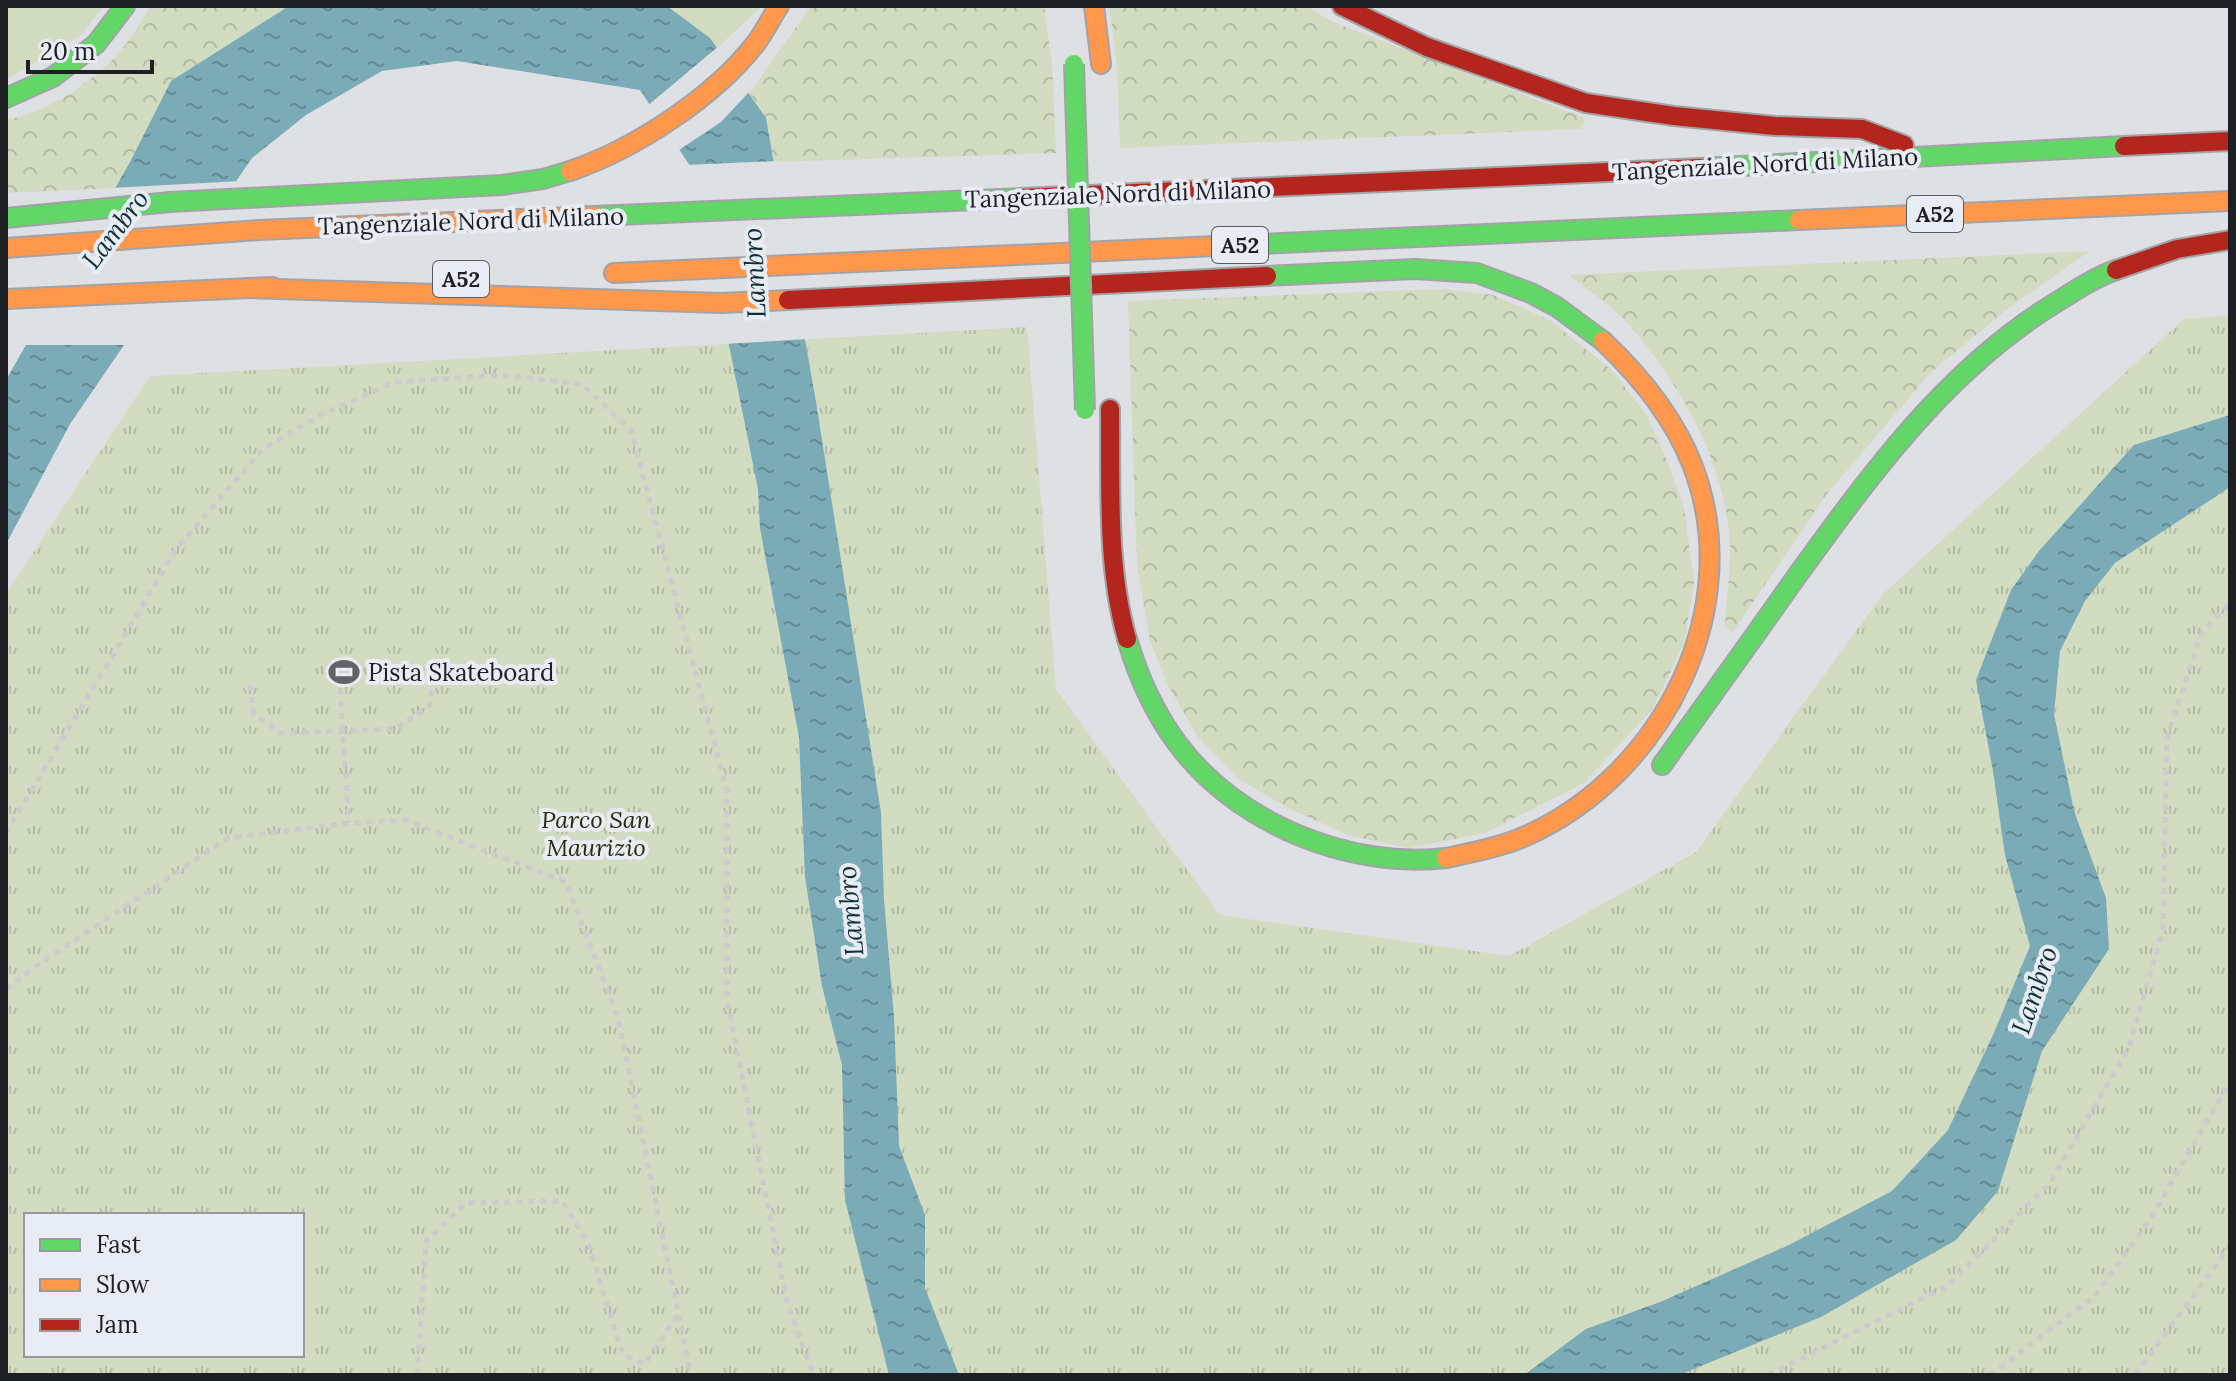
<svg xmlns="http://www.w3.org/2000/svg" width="2236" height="1381" font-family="Lora,serif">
<defs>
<pattern id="forest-crowns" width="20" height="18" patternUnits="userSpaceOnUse" patternTransform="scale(2)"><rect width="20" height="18" fill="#d1dcc1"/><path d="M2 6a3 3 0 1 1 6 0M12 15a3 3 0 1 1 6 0" fill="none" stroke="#b3bca6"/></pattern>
<pattern id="park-tufts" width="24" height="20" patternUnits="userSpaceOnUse" patternTransform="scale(2)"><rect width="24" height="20" fill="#d1dcc1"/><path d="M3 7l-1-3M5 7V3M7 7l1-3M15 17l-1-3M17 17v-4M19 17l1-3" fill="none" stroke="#b3bca6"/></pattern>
<pattern id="water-ripples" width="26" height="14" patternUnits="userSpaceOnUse" patternTransform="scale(2)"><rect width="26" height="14" fill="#7babb7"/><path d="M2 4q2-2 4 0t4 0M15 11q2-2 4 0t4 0" fill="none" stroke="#648b94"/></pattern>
</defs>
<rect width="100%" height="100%" fill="#dee0e4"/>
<g fill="#d1dcc1">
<path d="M6 6H104L81 35 6 80Z"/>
<path d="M667 6H762L717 48 710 38Z"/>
</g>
<g fill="url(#forest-crowns)">
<path d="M151 6H289L239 39 130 162 115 188 6 193V120C48 112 84 87 114 58 129 44 139 23 151 6Z"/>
<path d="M811 6H1044L1052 63 1056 153 774 162 766 118 749 94Z"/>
<path d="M1109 6H1306L1333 22 1585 118 1582 129 1120 148 1117 65Z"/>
<path d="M2090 251 2010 307 1931 372 1826 495 1733 632 1725 626C1726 600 1731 572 1730 546 1726 463 1683 389 1630 326 1614 307 1589 291 1569 275Z"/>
<path d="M1445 289 1493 295 1550 320 1613 371 1648 417 1668 463 1684 508 1694 582 1684 643 1652 710 1584 783 1485 833 1409 848 1351 836 1290 809 1239 779 1197 736 1169 687 1150 641 1137 566 1128 301Z"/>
</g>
<path fill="url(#park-tufts)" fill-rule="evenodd" d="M2230 315V1375H6V594L150 376 1027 327 1056 689 1220 915 1509 956 1696 852 1882 595 2184 319ZM26 1215H302V1355H26Z"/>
<g fill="url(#water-ripples)">
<path d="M289 6H667L710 38 766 118 816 402 881 813 884 899 894 1017 899 1146 925 1215V1288L959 1375H889L845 1200 842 1065 822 986 805 877 799 737 760 528 758 489 694 172 640 90 457 61 382 71 306 115 252 158 70 424 6 544V380L130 162 171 81Z"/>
<path d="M2230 415V487L2115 563 2085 601 2060 651 2054 714 2074 811 2106 898 2109 949 2042 1051 1998 1191 1956 1240 1821 1317 1679 1375H1524L1586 1329 1660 1302 1787 1246 1892 1191 1948 1130 1993 1035 2030 946 2005 855 1993 771 1976 680 2011 590 2039 551 2134 445Z"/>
</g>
<g fill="#dee0e4">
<path d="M720 45 751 90 721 122 676 152 646 107Z"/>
<path d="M778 161 809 339 725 344 691 174 685 165Z"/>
<path d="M241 181 129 345H21L111 188Z"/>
</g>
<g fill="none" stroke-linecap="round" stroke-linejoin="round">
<g stroke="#a2a3a6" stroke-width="22">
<g id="fast">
<path d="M6 98 53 77 96 44 125 6"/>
<path d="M1701 168 2124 146"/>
<path d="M594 216 1022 198"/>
<path d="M6 218 170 202 502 185 543 179 570 171"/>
<path d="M1216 246 1799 220"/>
<path d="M1267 276 1415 269 1477 273 1531 293 1557 307 1603 341"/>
<path d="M1127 639C1138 676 1154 712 1177 743 1236 823 1348 869 1446 858"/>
<path d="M1662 765C1704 706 1747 647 1789 587 1865 482 1941 374 2052 305 2073 292 2093 278 2116 270"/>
</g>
</g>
<g stroke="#a2a3a6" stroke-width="22">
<g id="slow">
<path d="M1094 6 1101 64"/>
<path d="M570 171C635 149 714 97 756 43 765 31 771 18 779 6"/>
<path d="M1799 220 2230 201"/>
<path d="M6 248 259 230 594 216"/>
<path d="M614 273 1216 246"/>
<path d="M246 288 721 303 788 300"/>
<path d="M6 299 273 287"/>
<path d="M1446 858C1474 852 1502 847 1528 835 1664 773 1748 607 1692 464 1673 416 1640 376 1603 341"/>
</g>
</g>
<g stroke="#a2a3a6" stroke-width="22">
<g id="jam">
<path d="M1342 6 1427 47 1586 103 1674 116 1775 126 1862 129 1904 145"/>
<path d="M2124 146 2230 141"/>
<path d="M1022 198 1701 168"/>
<path d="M2116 270 2177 249 2230 240"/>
<path d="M788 300 1267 276"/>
<path d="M1110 409C1111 485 1106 565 1127 639"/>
</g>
</g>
<g stroke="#cbccce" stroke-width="5" stroke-dasharray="6 6" stroke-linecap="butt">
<path d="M250 685 254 714 280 733 395 729 430 705 434 675"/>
<path d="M340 689 349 823"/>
<path d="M6 833 177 548 263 449 320 415 395 382 502 375 581 384 631 430 727 791V1000L787 1302 813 1375"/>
<path d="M6 989 41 963 228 838 349 823 405 820 566 882 618 1018 691 1375"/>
<path d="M417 1375 426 1241 466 1203 562 1201 588 1243 623 1355 645 1364 678 1314"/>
<path d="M1768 1375 1946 1287 2049 1184 2128 1050 2163 930 2167 737 2202 632 2230 603"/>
<path d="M1990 1375 2095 1296 2151 1218 2230 1081"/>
<path d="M2135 1375 2230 1246"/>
</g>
<use href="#fast" stroke="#63d668" stroke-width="18"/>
<use href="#slow" stroke="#ff974d" stroke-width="18"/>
<use href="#jam" stroke="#b3261e" stroke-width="18"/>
<g stroke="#a2a3a6" stroke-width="22" stroke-linecap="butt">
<path id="fast-bridge" d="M1074 64 1085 410"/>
</g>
<use href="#fast-bridge" stroke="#63d668" stroke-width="18"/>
</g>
<defs>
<g id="stadium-bare" transform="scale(2.4)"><path d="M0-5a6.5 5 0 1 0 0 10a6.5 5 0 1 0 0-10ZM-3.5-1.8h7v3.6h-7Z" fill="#616366" stroke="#e8ecf4" stroke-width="2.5" paint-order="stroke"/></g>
</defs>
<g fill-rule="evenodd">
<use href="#stadium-bare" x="344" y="672"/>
</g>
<g text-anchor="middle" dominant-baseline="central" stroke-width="8" stroke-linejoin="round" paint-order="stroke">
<g fill="#e8ecf4" stroke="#5a5c61" stroke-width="2">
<rect x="1907" y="196" width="56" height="36" rx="6"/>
<rect x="1212" y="227" width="56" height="36" rx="6"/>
<rect x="433" y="261" width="56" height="36" rx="6"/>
</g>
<g font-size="22" font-weight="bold" fill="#1d1f22">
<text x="1935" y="214">A52</text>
<text x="1240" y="245">A52</text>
<text x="461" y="279">A52</text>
</g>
<g font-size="24" fill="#1d1f22" stroke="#e8ecf4">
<text transform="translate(1765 164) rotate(-3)">Tangenziale Nord di Milano</text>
<text transform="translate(1118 194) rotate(-2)">Tangenziale Nord di Milano</text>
<text transform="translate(471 221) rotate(-2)">Tangenziale Nord di Milano</text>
</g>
<g font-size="24" fill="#1d1f22" stroke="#e8ecf4" text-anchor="start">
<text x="368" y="672">Pista Skateboard</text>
</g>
<g font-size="24" font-style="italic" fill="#232e06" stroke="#e8ecf4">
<text x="596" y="819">Parco San<tspan x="596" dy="28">Maurizio</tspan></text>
</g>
<g font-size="26" font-style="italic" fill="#0e3037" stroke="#e8ecf4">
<text transform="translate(115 229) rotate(-53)">Lambro</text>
<text transform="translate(754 273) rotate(-93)">Lambro</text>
<text transform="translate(850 911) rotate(-95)">Lambro</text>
<text transform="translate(2034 990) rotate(-71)">Lambro</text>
</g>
</g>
<rect width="2236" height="1381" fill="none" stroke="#1d1f22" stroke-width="16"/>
<rect x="24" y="1213" width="280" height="144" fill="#e8ecf4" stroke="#979aa0" stroke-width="2"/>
<rect x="40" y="1239" width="40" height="12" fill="#63d668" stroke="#979aa0" stroke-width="2"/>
<text x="96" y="1253" font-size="24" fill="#1d1f22">Fast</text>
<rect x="40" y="1279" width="40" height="12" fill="#ff974d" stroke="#979aa0" stroke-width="2"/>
<text x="96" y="1293" font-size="24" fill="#1d1f22">Slow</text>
<rect x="40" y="1319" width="40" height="12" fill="#b3261e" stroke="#979aa0" stroke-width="2"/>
<text x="96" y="1333" font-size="24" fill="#1d1f22">Jam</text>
<path d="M28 60v12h124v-12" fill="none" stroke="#1d1f22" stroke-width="4"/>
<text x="40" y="60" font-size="24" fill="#1d1f22" stroke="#e8ecf4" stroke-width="6" paint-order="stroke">20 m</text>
</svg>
